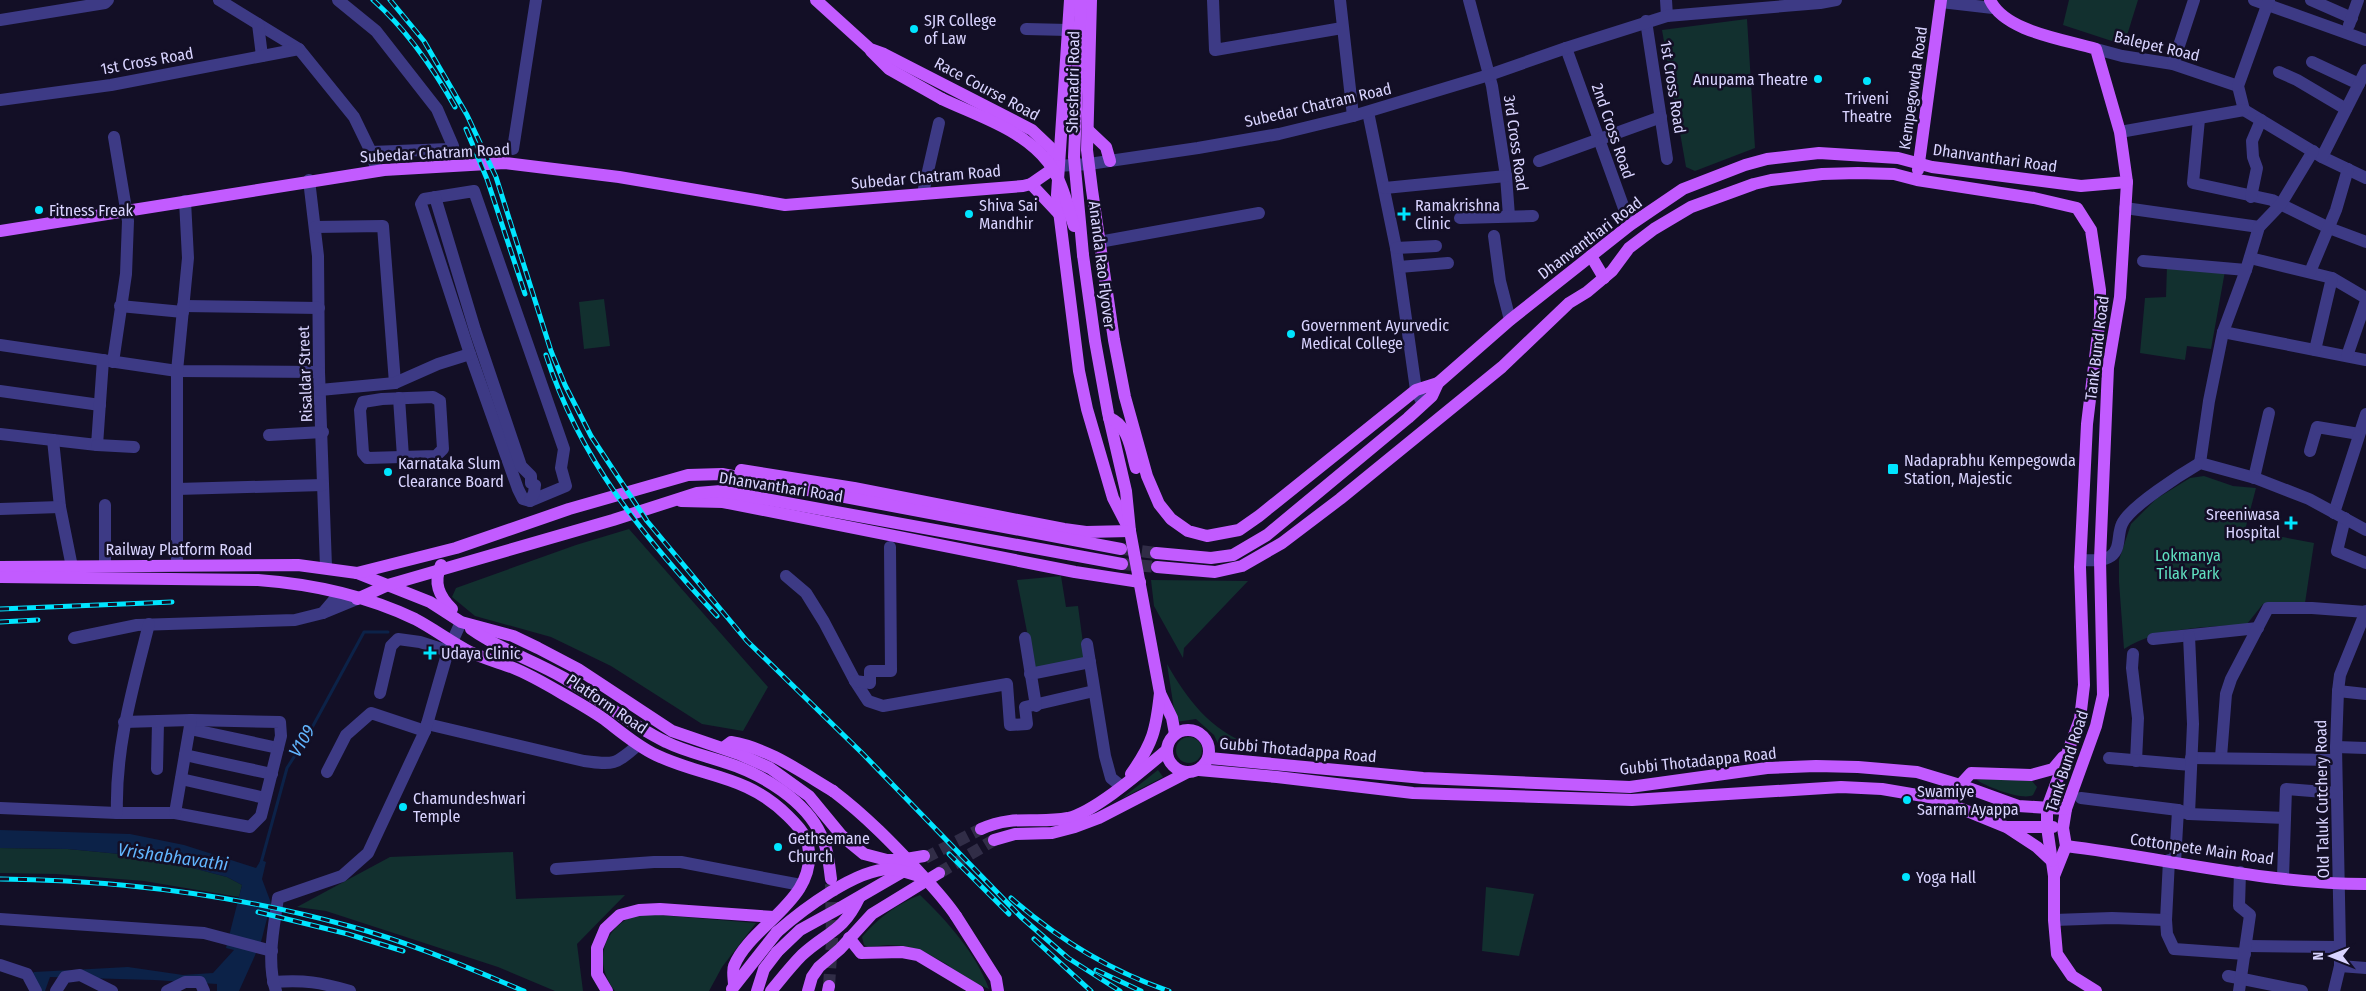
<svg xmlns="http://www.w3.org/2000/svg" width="2366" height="991" font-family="'Fira Sans Condensed',sans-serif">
<rect width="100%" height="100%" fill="#130f26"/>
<g fill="#12302f">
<path d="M2069 0H2138L2124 45 2063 25Z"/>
<path d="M1747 19 1755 148 1695 171 1686 167 1662 30Z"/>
<path d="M2167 266 2225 271 2211 349 2187 346 2185 360 2140 353 2145 298 2166 297Z"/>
<path d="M604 299 610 346 584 349 579 302Z"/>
<path d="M2204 476 2233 486 2256 488 2245 530 2314 543 2305 603 2263 604 2247 624C2206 628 2160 626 2124 649L2119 582V560L2131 524 2156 499 2190 478Z"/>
<path d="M629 529 768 687 743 731 702 724 611 666 551 637 475 616 452 597 456 588 576 545Z"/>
<path d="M1061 576 1066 607 1078 606 1085 658 1034 668 1017 580Z"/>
<path d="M1151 580 1248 581 1184 648 1183 658 1154 606Z"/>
<path d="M1167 664C1187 699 1210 730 1249 744L1248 749 1220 748 1214 735 1196 719 1176 722Z"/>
<circle cx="1189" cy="750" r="13"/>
<path d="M1158 770 1163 777 1121 799Z"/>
<path d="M1979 777 2032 781 2037 787 2033 795C2023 801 1987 787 1977 780Z"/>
<path d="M0 848 68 849 151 857 227 877 242 885 239 897 144 881 56 874 0 873Z"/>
<path d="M513 852 516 899 625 895 577 944 583 991H555L498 967 326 911 297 907 390 857Z"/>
<path d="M1486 887 1534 894 1519 956 1482 951Z"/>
<path d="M920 895C947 921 976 953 989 989L957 975 948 965 921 950 904 946 888 945 868 947 864 945 862 937C878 918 897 904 920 895Z"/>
<path d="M636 915H659L756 923 722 967 709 991H615C593 963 602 928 636 915Z"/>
</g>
<path fill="#0c2248" d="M0 830 130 834 184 845 256 868 261 860 266 862 262 879 271 903 261 942 239 991H217V984L154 980 50 977 45 991H37L29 976 34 972 128 967 183 975 213 973 234 950 226 948 242 885 227 877 151 857 68 849 0 848Z"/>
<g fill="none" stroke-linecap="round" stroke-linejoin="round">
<path stroke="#0c2248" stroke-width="3" d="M261 863 287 768 308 735 364 632H388"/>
<g stroke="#312d47" stroke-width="12" stroke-dasharray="12 6" stroke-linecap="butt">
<path d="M1124 549 1156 553"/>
<path d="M1122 564 1157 567"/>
<path d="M925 858 981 829"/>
<path d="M939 873 994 840"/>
<path d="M829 986 832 941 831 884"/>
</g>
<g stroke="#3d3a85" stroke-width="12">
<path d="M219 0 299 49 354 117 371 152 377 171"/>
<path d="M338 0 376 31 437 109 453 146 449 149 371 152"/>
<path d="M1213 0 1215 50 1342 28"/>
<path d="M1340 0 1353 116"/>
<path d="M1469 0 1492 86 1506 176 1509 216"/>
<path d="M1666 0 1667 16"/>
<path d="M2254 0 2366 40"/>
<path d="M2311 0 2352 18"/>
<path d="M1941 2 1993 8"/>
<path d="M0 20 105 3 108 0"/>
<path d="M1646 21 1667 159"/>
<path d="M258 24 262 56"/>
<path d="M2349 25 2358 0"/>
<path d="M1026 29 1068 30"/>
<path d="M1566 48 1630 225"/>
<path d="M2096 49 2122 56 2173 64 2238 86"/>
<path d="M2312 62 2359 84"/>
<path d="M2173 64 2194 0"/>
<path d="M2279 72 2297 80 2346 109"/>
<path d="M0 100 111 85 299 49"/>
<path d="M2244 110 2322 157 2366 178"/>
<path d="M2244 110 2238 86 2269 0"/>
<path d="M1368 112 1396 248 1416 390 1423 404"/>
<path d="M2199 119 2193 183 2272 200 2329 228 2366 242"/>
<path d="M2120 132 2244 110"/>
<path d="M513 149 536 0"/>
<path d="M2322 157 2366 70"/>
<path d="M1539 161 1661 117"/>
<path d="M1057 166 1089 164 1198 148 1279 134 1353 116 1489 75 1566 48 1667 16 1820 3 1836 0"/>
<path d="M309 180 318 256 319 372 326 567"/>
<path d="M1385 188 1506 176"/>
<path d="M474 191 564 449 561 468 566 486 530 501 523 499 518 489 470 354 421 204 424 199Z"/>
<path d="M923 193 939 123"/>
<path d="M435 197 475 330 521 466 531 476V483L535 485 534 493 530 501"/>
<path d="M2251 197 2257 168 2253 157 2252 141 2261 120"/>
<path d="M2125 208 2259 227"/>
<path d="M1460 218 1533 216"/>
<path d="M315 227 383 226 395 383"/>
<path d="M1494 236 1500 281 1510 320"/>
<path d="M1099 242 1259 213"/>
<path d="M1396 248 1436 246"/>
<path d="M2250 258 2332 278 2366 298"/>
<path d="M2143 261 2246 270"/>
<path d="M1399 267 1448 263"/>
<path d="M2310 272 2336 210 2348 169"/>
<path d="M120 306 183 312"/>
<path d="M183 306 319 308"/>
<path d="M2223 332 2366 360"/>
<path d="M0 345 177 371 319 372"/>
<path d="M2315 350 2332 278"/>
<path d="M2347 356 2366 301"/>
<path d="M113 362 126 274 128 221 114 137"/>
<path d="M320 390 395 383 438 364 470 354"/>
<path d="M0 391 100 405"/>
<path d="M433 397 440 401 443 449 436 456 367 458 363 453 360 410 363 402 382 399Z"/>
<path d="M399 398 403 457"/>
<path d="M0 434 97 445 103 360"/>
<path d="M269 435 323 432"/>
<path d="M53 440 60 507 72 567"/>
<path d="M97 445 134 447"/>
<path d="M2310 451 2317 427 2359 434"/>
<path d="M2200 463 2209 401 2223 332 2246 270 2259 227 2281 204 2313 151"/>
<path d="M2254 478 2269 413"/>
<path d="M177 489 323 485"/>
<path d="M105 505V566"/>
<path d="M0 509 60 507"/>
<path d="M2334 513 2366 414"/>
<path d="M2345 518 2337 551 2366 563"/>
<path d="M2081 560C2091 560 2102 562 2111 556 2121 549 2117 534 2122 524 2129 507 2183 473 2200 463L2255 478 2309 499 2366 530"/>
<path d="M177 565V371L188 258 185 201"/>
<path d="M786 576 806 593 824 622 855 681 868 701 883 706 1007 684 1010 725 1027 724 1025 707 1094 691"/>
<path d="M340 593 323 613 357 599"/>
<path d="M74 638 137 625 295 620 323 613"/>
<path d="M1025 638 1036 706"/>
<path d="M2153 639 2258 628"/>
<path d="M1087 644 1105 756 1111 778 1121 786"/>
<path d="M2133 654 2132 668 2138 718 2136 761"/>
<path d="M1030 674 1090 662"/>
<path d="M855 681 870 683V671H891L890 547"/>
<path d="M2338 691 2366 694"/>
<path d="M380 693 391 646 398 639 420 642 448 651"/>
<path d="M427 724 584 761C614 765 615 765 638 745"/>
<path d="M190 729 278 748"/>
<path d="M2336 747 2366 748"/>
<path d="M185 755 272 774"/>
<path d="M2221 757 2226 694 2231 679 2268 608H2312L2366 612"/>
<path d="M2109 758 2191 765"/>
<path d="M2191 758 2336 760"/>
<path d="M157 769 158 722"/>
<path d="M327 772 346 735 371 713 425 731"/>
<path d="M181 779 265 798"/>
<path d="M2081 798 2178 810"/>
<path d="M0 808 117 813H175L250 827 261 816 281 736 280 722 191 720 124 722"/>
<path d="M117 813C115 748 133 687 149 624"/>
<path d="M175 813 191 720"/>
<path d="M2189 814 2193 724 2189 636"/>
<path d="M2169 860 2166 920 2167 934 2174 949 2245 954"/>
<path d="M2175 862 2178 810 2189 814 2285 818"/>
<path d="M556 869 654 862H681L801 885"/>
<path d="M2283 877 2286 789 2337 793"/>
<path d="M0 919 204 933 272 951"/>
<path d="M2054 920 2112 918 2166 920"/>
<path d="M2247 946 2340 947"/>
<path d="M0 965 27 974 36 991"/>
<path d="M2340 966 2366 968"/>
<path d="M2228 976 2302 991"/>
<path d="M273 982C305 980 320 982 350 991"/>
<path d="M56 991 65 977 80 975 112 991"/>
<path d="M167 991 185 982H200L204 991"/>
<path d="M276 991C266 962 274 927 278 898L342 876 368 853 425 731 448 651 461 622"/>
<path d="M2239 991 2250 915 2239 906 2240 872"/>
<path d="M2334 991 2340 966V947L2336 747 2338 691 2340 675 2366 611"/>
</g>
<g stroke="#c25bff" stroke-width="12">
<path d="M816 0 870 49 884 54 1032 130 1052 149 1056 161"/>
<path d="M1070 0 1057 195 1079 371 1087 409 1113 498 1130 531"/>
<path d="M1091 0 1087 150 1092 190 1114 340 1125 397 1147 476 1159 504 1171 519 1188 531 1207 536 1239 530 1259 516 1416 390 1438 383"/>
<path d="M1990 0C2005 32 2064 39 2096 49L2120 132 2127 182 2120 297 2108 368 2107 391 2100 560 2103 695 2096 726 2066 809 2063 828 2066 846 2054 876"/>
<path d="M871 51 889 69 942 99"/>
<path d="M1088 130 1106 147 1110 161"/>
<path d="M1918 170 1941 0"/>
<path d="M1031 184 1060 215"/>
<path d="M0 231 384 170 505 163 619 177 785 205 1023 186 1031 184 1057 166"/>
<path d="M1083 255 1095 341 1108 413 1126 491 1130 531 1160 693 1172 718 1175 734"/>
<path d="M1591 256 1604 278"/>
<path d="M1109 418C1129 425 1131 451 1136 468"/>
<path d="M741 470 854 488 1064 529 1086 532 1130 531"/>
<path d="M681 501 723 502 1075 572 1140 582"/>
<path d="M1156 553 1211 558 1233 555 1267 535 1408 418 1432 396 1438 383 1510 320 1630 225 1683 189 1745 165 1767 159 1819 153 1898 158 1932 167 2081 186 2127 182"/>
<path d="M441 565C433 583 439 596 452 609"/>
<path d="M0 567 298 565 357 573 430 602 461 622 513 636 538 648 578 669 672 731 739 754 770 768 809 796 842 836 864 854 887 860H900L924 856"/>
<path d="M1157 567 1215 572 1242 566 1282 543 1340 499 1502 367 1569 303 1587 292 1612 271 1629 248 1654 229 1691 207 1754 184 1771 180 1822 174 1858 173 1894 174 1917 180 2034 198 2077 208 2091 230 2100 290V317L2087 424 2080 567 2084 685 2080 719 2047 808V827L2054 876V920L2057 954 2072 976 2096 991"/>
<path d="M357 573 456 548 569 509 688 475 722 474 1121 549"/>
<path d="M0 577 258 580C312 584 367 596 415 619 434 629 451 642 470 652 483 658 497 662 511 667 529 674 546 684 563 694 577 702 591 710 604 719 621 732 637 746 656 755 704 778 746 774 788 816 796 824 805 833 808 845 819 900 751 924 734 966 732 971 734 980 734 985"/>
<path d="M357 599 388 585 613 520 697 493 721 491 1122 564"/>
<path d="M471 629C500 650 533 660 564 678 599 698 630 725 666 742 686 752 707 756 727 763 762 774 806 801 821 835 828 849 829 864 831 879"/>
<circle cx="1188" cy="751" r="21"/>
<path d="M723 748 731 742C768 748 801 772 833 791"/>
<path d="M1209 758 1423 778 1630 787 1767 768 1816 766 1858 767 1917 772 1960 785 2018 806 2066 809"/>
<path d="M1199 770 1277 777 1413 793 1632 800 1841 787 1882 789 1935 798 2006 827H2053"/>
<path d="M1131 774C1153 743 1156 730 1160 693"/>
<path d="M1954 806 1960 785 1971 773 2031 775 2053 769 2063 757"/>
<path d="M2008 828 2037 847 2052 861"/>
<path d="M981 829C1014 814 1036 824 1068 818 1095 812 1144 769 1167 750"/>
<path d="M994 840 1015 834 1052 833 1075 827 1099 818 1188 772"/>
<path d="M2066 846C2164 858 2267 884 2366 884"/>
<path d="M840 908 909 868"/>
<path d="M956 916 996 979 998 991"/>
<path d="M849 938 861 953 902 952 918 955 978 991"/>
<path d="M732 989 777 932"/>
<path d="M607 991 597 974V948L605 929 620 915 639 910 660 909 774 917"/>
<path d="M757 991 764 969 777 952"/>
<path d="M771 991C781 979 791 966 802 955 827 932 843 932 859 898"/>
<path d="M808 991 812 977 819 967 840 949 872 914 939 873"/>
<path d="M828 991 829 986"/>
</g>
<g stroke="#00e5ff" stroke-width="5">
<g id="rail">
<path d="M373 0C407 30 433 68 455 107"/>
<path d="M390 0 424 41 467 115 496 177 551 351 565 385 591 436 647 521 747 641 863 754 1021 917 1068 958 1120 991"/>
<path d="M466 129 487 179 525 294"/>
<path d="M546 355C580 460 643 536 717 616"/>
<path d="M0 609 172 602"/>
<path d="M0 622 38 620"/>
<path d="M949 854 1009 914"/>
<path d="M0 879C118 880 236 895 349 926 409 942 466 967 524 991"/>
<path d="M1011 898C1058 939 1110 971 1169 991"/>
<path d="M258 912 348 934 403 951"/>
<path d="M1034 939 1091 991"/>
<path d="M1096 970 1141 991"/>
</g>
</g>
<use href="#rail" stroke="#130f26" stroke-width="3" stroke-dasharray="9" stroke-linecap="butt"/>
<g stroke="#c25bff" stroke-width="12">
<path d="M1081 0 1074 157 1083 255"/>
<path d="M942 99C978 116 1022 129 1048 162 1062 180 1067 204 1074 226"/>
<path d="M833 791C866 816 893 844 921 874 934 888 946 901 956 916"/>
<path d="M777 932C802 910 856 869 890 869 901 870 912 874 923 877"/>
<path d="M777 952 800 930 840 908"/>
</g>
</g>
<g fill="#00e5ff" stroke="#130f26" stroke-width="2">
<circle cx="914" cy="29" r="5"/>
<circle cx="1818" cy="79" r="5"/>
<circle cx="1867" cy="81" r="5"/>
<circle cx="39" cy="210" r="5"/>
<circle cx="969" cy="214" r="5"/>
<path d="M1401.5 206.5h5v5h5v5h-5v5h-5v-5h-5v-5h5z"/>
<circle cx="1291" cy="334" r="5"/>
<rect x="1887" y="463" width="12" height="12" rx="2.5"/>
<circle cx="388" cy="472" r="5"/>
<path d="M2288.5 515.5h5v5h5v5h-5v5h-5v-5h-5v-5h5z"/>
<path d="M427.5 645.5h5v5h5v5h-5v5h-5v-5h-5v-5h5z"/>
<circle cx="1907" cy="800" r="5"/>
<circle cx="403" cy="807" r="5"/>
<circle cx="778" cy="847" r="5"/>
<circle cx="1906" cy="877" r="5"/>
</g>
<g text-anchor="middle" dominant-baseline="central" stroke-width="5" stroke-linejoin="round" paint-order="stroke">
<g font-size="16" fill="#d9d4ff" stroke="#130f26" text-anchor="start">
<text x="924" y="20">SJR College<tspan x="924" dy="18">of Law</tspan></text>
<text x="1808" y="79" text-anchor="end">Anupama Theatre</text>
<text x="1867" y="98" text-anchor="middle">Triveni<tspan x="1867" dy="18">Theatre</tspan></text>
<text x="979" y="205">Shiva Sai<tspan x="979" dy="18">Mandhir</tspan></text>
<text x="1415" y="205">Ramakrishna<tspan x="1415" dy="18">Clinic</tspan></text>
<text x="49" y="210">Fitness Freak</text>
<text x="1301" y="325">Government Ayurvedic<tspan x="1301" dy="18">Medical College</tspan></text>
<text x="1904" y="460">Nadaprabhu Kempegowda<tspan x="1904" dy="18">Station, Majestic</tspan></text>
<text x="398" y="463">Karnataka Slum<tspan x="398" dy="18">Clearance Board</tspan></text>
<text x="2280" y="514" text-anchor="end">Sreeniwasa<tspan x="2280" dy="18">Hospital</tspan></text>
<text x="441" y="653">Udaya Clinic</text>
<text x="1917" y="791">Swamiye<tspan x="1917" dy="18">Sarnam Ayappa</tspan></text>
<text x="413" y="798">Chamundeshwari<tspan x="413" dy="18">Temple</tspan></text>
<text x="788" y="838">Gethsemane<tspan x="788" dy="18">Church</tspan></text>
<text x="1916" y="877">Yoga Hall</text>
</g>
<g font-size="16" fill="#d9d4ff" stroke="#130f26">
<text transform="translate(2157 46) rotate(13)">Balepet Road</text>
<text transform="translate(147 61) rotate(-10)">1st Cross Road</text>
<text transform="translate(1073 82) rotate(-89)">Sheshadri Road</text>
<text transform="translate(1673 87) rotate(81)">1st Cross Road</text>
<text transform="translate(1913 88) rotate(-82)">Kempegowda Road</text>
<text transform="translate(987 89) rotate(28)">Race Course Road</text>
<text transform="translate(1318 105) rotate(-13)">Subedar Chatram Road</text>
<text transform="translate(1613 131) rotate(71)">2nd Cross Road</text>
<text transform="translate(1516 143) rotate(82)">3rd Cross Road</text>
<text transform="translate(435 153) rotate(-3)">Subedar Chatram Road</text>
<text transform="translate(1995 158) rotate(8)">Dhanvanthari Road</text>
<text transform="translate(926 177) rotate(-5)">Subedar Chatram Road</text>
<text transform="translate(1590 238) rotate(-37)">Dhanvanthari Road</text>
<text transform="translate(1102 265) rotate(83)">Ananda Rao Flyover</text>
<text transform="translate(2097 348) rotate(-83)">Tank Bund Road</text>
<text transform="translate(305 374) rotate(-92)">Risaldar Street</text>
<text transform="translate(781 487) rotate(9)">Dhanvanthari Road</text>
<text x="179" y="549">Railway Platform Road</text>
<text transform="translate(607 704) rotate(34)">Platform Road</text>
<text transform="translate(1298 750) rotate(5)">Gubbi Thotadappa Road</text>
<text transform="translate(1698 761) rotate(-6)">Gubbi Thotadappa Road</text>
<text transform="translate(2067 761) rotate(-72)">Tank Bund Road</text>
<text transform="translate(2322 799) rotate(-91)">Old Taluk Cutchery Road</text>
<text transform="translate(2202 849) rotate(8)">Cottonpete Main Road</text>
</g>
<g font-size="16" fill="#5fe0c0" stroke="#130f26">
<text x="2188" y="555">Lokmanya<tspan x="2188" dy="18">Tilak Park</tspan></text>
</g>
<g font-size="18" font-style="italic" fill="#62b6ff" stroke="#130f26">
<text transform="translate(302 741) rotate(-60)">V109</text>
<text transform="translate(173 857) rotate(8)">Vrishabhavathi</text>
</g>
</g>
<g transform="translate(2331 956) rotate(270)" stroke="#130f26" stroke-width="4" paint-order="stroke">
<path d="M0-4L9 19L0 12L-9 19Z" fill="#d9d4ff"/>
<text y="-8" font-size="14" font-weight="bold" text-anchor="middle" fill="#d9d4ff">N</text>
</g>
</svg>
